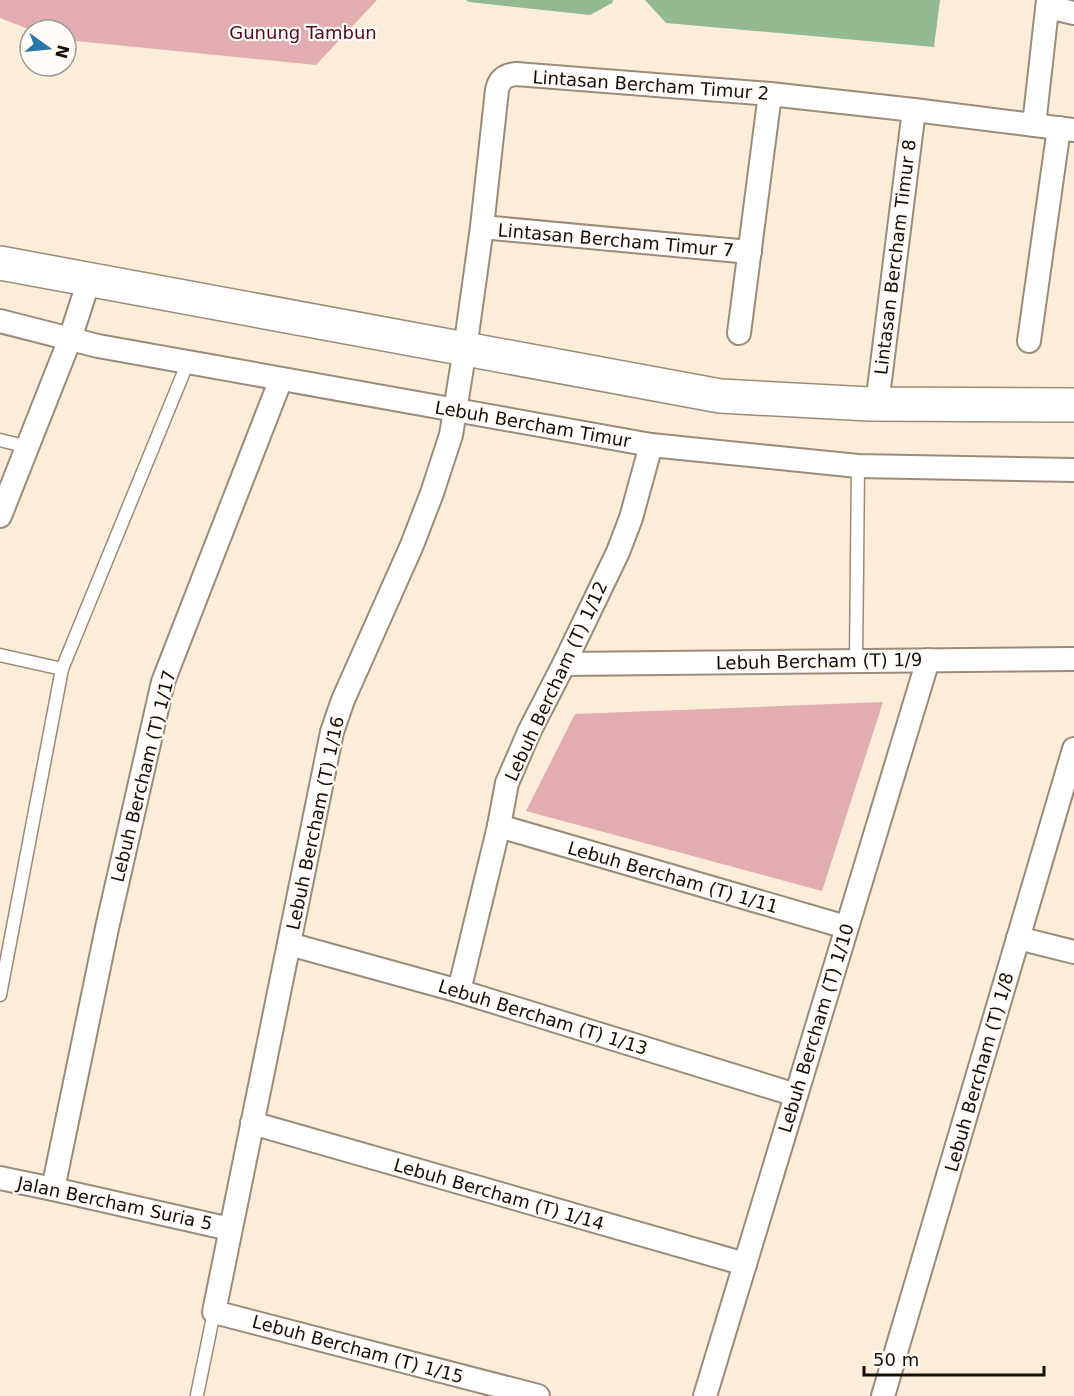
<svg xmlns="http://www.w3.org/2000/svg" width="1074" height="1396" font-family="'DejaVu Sans',sans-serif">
<rect width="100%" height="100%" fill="#fbedd8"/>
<g fill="#e1acb2">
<path d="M0 0H377L316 65 66 40V30H31L0 18Z"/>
<path d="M883 702 822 891 526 811 575 714Z"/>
</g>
<g fill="#92ba8e">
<path d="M466 0H613L612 3 590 15 469 2Z"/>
<path d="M645 0H940L934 47 666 23Z"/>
</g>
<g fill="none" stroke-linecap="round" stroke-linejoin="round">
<g stroke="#9a8c7a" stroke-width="15">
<g id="lane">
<path d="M0 440 28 447"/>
<path d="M0 655 62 669"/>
<path d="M856 661 858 466"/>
<path d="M0 995 62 669 188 362"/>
<path d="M197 1395 214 1312"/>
</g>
</g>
<g stroke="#9a8c7a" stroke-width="26">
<g id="street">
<path d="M1048 7 1074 13"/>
<path d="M1034 125 1048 0"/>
<path d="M482 227 750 252"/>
<path d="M0 321 98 346 651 445 858 466 1074 470"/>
<path d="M739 333 770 94"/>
<path d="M1029 341 1059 128"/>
<path d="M877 404 914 110"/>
<path d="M0 516 70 339 89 280"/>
<path d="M564 664 1074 659"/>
<path d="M499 826 846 927"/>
<path d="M1018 938 1074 952"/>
<path d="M289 944 459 991 796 1095"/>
<path d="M459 991 499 826 507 783 530 730 564 664 618 552 631 518 651 445"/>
<path d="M252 1123 745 1264"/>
<path d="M0 1178 53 1189 230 1229"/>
<path d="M53 1189 107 928 163 682 281 379"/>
<path d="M538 1396 214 1312 332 732 343 700 412 545 432 493 451 435 465 349 482 227 497 90C499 80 505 75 516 74L770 94 914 110 1074 130"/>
<path d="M705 1396 928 660"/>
<path d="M883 1396 1074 749"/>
</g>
</g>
<g stroke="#9a8c7a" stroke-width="36">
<path id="secondary" d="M0 263 720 396 869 404 1074 405"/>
</g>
<use href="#lane" stroke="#fff" stroke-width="12"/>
<use href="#street" stroke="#fff" stroke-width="22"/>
<use href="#secondary" stroke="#fff" stroke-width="33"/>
</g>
<g text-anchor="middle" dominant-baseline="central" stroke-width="4.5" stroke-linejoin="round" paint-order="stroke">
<g font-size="18" fill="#53071e" stroke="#fffcf8">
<text x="303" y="32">Gunung Tambun</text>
</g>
<g font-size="18" fill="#140f08" stroke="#fffcf8">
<text transform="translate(651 85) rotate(4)">Lintasan Bercham Timur 2</text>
<text transform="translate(616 240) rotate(5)">Lintasan Bercham Timur 7</text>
<text transform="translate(895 257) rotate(-83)">Lintasan Bercham Timur 8</text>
<text transform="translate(533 424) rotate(10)">Lebuh Bercham Timur</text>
<text transform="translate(819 661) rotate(-1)">Lebuh Bercham (T) 1/9</text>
<text transform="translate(556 681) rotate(-65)">Lebuh Bercham (T) 1/12</text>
<text transform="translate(143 776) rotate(-76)">Lebuh Bercham (T) 1/17</text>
<text transform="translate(315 823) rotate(-78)">Lebuh Bercham (T) 1/16</text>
<text transform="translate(673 877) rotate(16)">Lebuh Bercham (T) 1/11</text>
<text transform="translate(543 1017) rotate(17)">Lebuh Bercham (T) 1/13</text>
<text transform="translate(816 1028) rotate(-73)">Lebuh Bercham (T) 1/10</text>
<text transform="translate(979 1072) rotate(-74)">Lebuh Bercham (T) 1/8</text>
<text transform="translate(499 1194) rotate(16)">Lebuh Bercham (T) 1/14</text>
<text transform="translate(115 1203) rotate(12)">Jalan Bercham Suria 5</text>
<text transform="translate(358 1349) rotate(15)">Lebuh Bercham (T) 1/15</text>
</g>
</g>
<g transform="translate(48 48) rotate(105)"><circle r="28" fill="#fffcf8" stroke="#a19d98" stroke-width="1.5"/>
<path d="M0-4.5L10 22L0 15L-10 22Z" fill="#2976a9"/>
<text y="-9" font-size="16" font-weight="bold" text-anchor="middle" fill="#140f08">N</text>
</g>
<path d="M864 1366v9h180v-9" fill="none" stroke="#140f08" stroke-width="3"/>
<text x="873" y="1366" font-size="18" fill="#140f08" stroke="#fffcf8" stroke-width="4.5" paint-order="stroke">50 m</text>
</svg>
